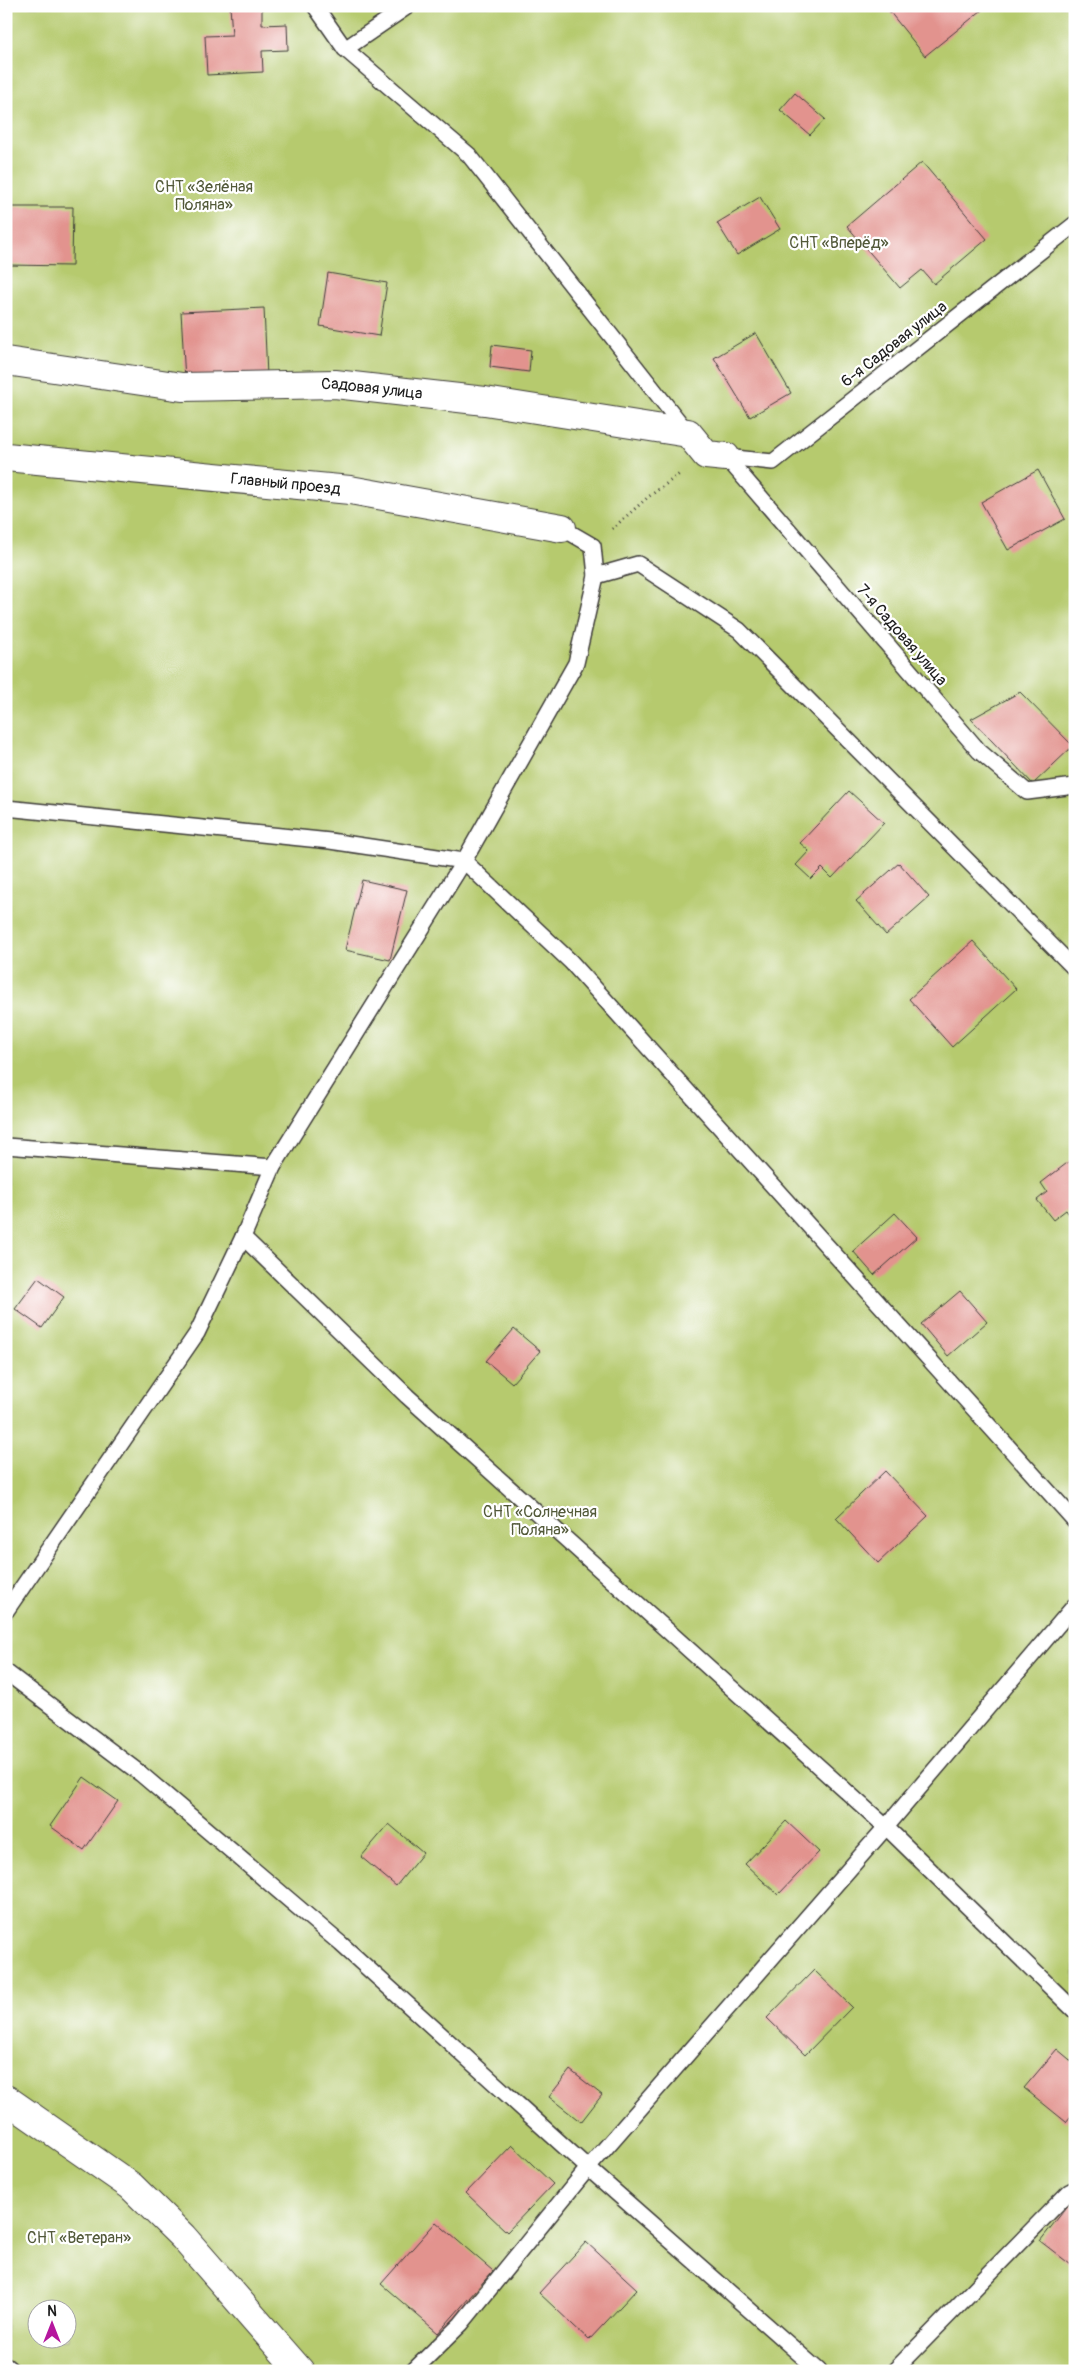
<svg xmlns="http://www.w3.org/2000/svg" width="1081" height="2377" font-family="Pangolin,sans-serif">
<rect width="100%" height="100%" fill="#fff"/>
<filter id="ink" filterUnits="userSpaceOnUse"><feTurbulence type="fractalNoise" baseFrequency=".02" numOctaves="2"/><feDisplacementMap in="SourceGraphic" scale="10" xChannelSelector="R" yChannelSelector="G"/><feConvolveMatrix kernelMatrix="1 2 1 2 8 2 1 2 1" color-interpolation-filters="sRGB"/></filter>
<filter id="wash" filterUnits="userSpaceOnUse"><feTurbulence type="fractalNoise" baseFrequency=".0096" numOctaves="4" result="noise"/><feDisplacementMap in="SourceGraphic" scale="20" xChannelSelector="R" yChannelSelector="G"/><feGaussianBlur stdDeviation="1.12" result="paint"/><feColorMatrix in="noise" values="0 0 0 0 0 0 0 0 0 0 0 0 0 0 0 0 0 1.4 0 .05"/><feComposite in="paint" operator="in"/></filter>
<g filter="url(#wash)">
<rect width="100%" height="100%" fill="#f6ead6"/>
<path fill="#b6ca6e" stroke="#697345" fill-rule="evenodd" d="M6 6H1075V2371H6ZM38 2310H68V2340H38Z"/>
<g id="blocks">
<g fill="#e2938e">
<path d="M230 6H262V25L287 24 288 50 262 51 263 72 207 75 205 36 232 35Z"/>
<path d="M885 6H987L925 56Z"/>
<path d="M795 93 825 119 810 135 780 110Z"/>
<path d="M922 162 987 239 934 284 922 270 900 288 847 226Z"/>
<path d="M760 197 780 229 737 255 717 223Z"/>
<path d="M6 207H73L72 266 6 265Z"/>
<path d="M328 273 387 283 379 336 320 326Z"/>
<path d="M264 308 267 376 185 380 181 312Z"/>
<path d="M756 333 791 393 750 417 714 358Z"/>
<path d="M492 345 531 350 529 372 490 367Z"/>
<path d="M1038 470 1065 519 1008 550 981 502Z"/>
<path d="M1020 692 1073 746 1033 784 971 719Z"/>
<path d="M849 791 884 823 832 878 822 868 811 879 796 865 809 851 800 843Z"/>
<path d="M899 863 929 897 886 935 856 901Z"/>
<path d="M362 880 407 890 390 960 345 950Z"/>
<path d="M973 941 1016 989 952 1047 909 999Z"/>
<path d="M1075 1157V1214L1071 1217 1066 1210 1053 1220 1037 1200 1047 1192 1041 1183Z"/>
<path d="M895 1213 917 1237 874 1275 853 1251Z"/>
<path d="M38 1278 64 1297 42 1328 15 1309Z"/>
<path d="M960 1291 987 1322 948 1356 921 1324Z"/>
<path d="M514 1329 540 1351 512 1383 486 1361Z"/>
<path d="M885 1471 928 1516 878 1563 836 1518Z"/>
<path d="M84 1777 118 1801 84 1850 50 1826Z"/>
<path d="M786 1821 819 1852 778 1895 745 1864Z"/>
<path d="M389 1824 423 1853 396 1886 361 1857Z"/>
<path d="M814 1970 852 2007 805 2055 767 2018Z"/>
<path d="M1057 2049 1075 2064V2111L1066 2122 1024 2088Z"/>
<path d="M570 2070 602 2095 581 2122 549 2097Z"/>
<path d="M512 2145 553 2184 507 2232 466 2193Z"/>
<path d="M1070 2203 1075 2206V2268L1040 2241Z"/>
<path d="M436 2222 493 2271 438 2333 381 2284Z"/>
<path d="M586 2242 637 2289 589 2340 539 2293Z"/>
</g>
</g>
</g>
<g filter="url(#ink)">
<use href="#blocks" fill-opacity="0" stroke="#3d3b38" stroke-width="1"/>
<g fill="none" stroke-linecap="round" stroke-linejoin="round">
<g stroke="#3d3b38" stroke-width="18">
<g id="lane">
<path d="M315 6 345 49 469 155 687 432"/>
<path d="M345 49 408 6"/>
<path d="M726 457 979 751 1027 792 1075 786"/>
<path d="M726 457 773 462 1075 224"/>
<path d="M596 576 638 564 739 630 1075 969"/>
<path d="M6 808 330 841 464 861 571 962 1075 1521"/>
<path d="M6 1146 273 1167"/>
<path d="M243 1237 407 1396 886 1827 1075 2011"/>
<path d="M6 1611 197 1333 243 1237 273 1167 464 861 576 663 596 576 593 546 562 528"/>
<path d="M6 1672 141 1774 341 1944 588 2168 819 2371"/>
<path d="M6 2366 12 2371"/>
<path d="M413 2371 461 2324 588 2168 886 1827 1075 1605"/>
<path d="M894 2371 1069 2192 1075 2189"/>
</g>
</g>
<g stroke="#3d3b38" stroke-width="30">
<g id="street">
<path id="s1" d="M6 361 182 387 335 384 485 401 688 433 706 455 726 457"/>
<path id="s2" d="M6 457 350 490 562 528"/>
<path d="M6 2099 131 2186 183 2237 300 2371"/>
</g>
</g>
<path stroke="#3d3b38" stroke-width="3" stroke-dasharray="1 4" stroke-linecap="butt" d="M612 529 647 498 681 473"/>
<use href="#lane" stroke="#fff" stroke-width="15"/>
<use href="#street" stroke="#fff" stroke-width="28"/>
</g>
</g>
<g text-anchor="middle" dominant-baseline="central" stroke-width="4.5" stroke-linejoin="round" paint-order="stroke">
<g font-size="16" fill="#525939" stroke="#fff">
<text x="204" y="187">СНТ «Зелёная<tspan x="204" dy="18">Поляна»</tspan></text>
<text x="839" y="243">СНТ «Вперёд»</text>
<text x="540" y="1512">СНТ «Солнечная<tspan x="540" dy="18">Поляна»</tspan></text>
<text x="79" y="2238">СНТ «Ветеран»</text>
</g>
<g font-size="16" fill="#1c1c1c" stroke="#fff">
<text transform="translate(894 344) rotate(-38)">6-я Садовая улица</text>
<text stroke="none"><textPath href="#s1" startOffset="368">Садовая улица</textPath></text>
<text stroke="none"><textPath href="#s2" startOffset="281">Главный проезд</textPath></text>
<text transform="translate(902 635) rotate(49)">7-я Садовая улица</text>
</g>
</g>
<rect width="1081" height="2377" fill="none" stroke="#fff" stroke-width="25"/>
<g transform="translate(52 2324)"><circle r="24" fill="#ffffff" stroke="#a4a4a4"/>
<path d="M0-4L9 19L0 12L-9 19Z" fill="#b5179e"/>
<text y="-8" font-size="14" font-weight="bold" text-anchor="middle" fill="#1c1c1c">N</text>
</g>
</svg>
